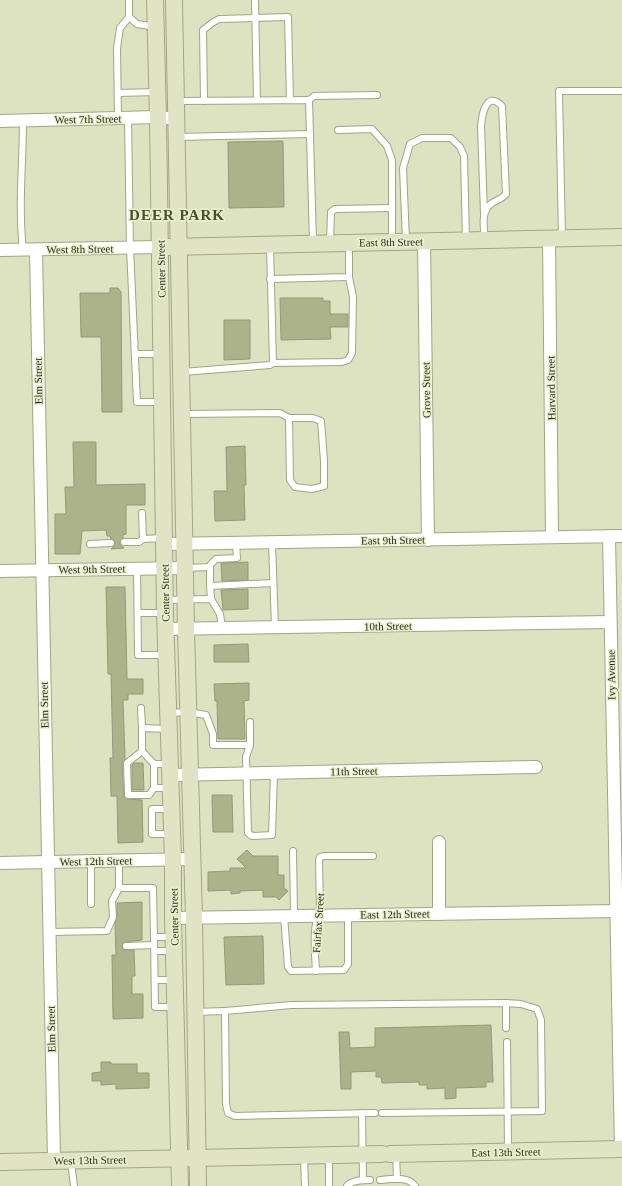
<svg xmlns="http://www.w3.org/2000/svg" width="622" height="1186" font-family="'Times New Roman',serif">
<rect width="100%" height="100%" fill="#dde3c0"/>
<g fill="#acb28a" stroke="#949978">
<path d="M283 141 284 207 229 208 228 142Z"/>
<path d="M110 288H118L121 292 122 412H102L101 337H81L80 293H110Z"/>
<path d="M280 298H323V301H330V314H348V327H330L331 339 281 340Z"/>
<path d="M224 320H250V359L224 360Z"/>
<path d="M73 442H96V485L145 484V505H126V534L123 535V538L120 542V545L124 548 111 549 115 545V542L113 539H111L110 536H107L106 530 82 531 80 554H55V514H66L65 487H74Z"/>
<path d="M245 446 246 485H244L245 520 215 521 214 491H227L226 447Z"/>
<path d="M248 562V580L222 581 221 563Z"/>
<path d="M106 587H125L127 679H143V694H128V700H123L125 759 122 763 124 797 128 799 142 800 143 842 118 843 117 796H111L110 758H113L111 674H108Z"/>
<path d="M248 589V609L223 610 221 590Z"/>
<path d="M248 644 249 662H214V645Z"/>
<path d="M249 683V700L244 701 245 739H218L217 701H215L214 684Z"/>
<path d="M134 763H143L144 790H132V765Z"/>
<path d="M212 795H232L233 832H213Z"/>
<path d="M247 850 253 856H278V875H284V888L288 891 279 900 276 897H263V890L240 891V893L231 894V890L208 891V872L230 871V868H246L237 859Z"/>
<path d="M142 902V940L125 942 122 946 124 950H134L135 976H132V994H143V1018L113 1019 112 955H116L115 923 117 917V903Z"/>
<path d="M263 936 264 984 226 985 224 937Z"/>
<path d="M491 1025 493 1082H486V1087L456 1088V1098L445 1099V1088L427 1089V1085H419V1082L382 1083 381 1077H376V1071L351 1072V1089H341L339 1032H349L350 1048 375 1047V1028Z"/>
<path d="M101 1062H111V1064H137V1073H149V1088L116 1089V1084L101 1085V1081H92V1073L101 1072Z"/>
</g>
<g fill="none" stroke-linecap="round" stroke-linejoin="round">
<g stroke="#a0a685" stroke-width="8">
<g id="lane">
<path d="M129 0V17L137 24 156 27"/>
<path d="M255 0 257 100"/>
<path d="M118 93 156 92"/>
<path d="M309 100 314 96 377 95"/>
<path d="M176 101 309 100 313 243"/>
<path d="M204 101 203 30 212 23 219 19 288 17 290 100"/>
<path d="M118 118 117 48 120 28 129 17"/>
<path d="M128 118 130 248 137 402H161"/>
<path d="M338 130 372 129 387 146 392 160V241"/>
<path d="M177 137 310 134"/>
<path d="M484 214 481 126C482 115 486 90 502 106L506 194C502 199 497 200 492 203 480 211 484 228 485 240"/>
<path d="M562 237 559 91H622"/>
<path d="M406 241 403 168 410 144 422 138H451L460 147 464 156 466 240"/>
<path d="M330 243 331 212 335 209 392 208"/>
<path d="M23 250C18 207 23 163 23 120"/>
<path d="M270 279 349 277V244"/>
<path d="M135 354H161"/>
<path d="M273 363 342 362 348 360 352 353 353 297 349 277"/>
<path d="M183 372 270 365 273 363 270 246"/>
<path d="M182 414 280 413 289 418 290 480 295 487 312 489 324 486V461L321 421 313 418H289"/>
<path d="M142 513 143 539 163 538"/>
<path d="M124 542H139L143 539"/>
<path d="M272 542 275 628"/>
<path d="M90 544 111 543"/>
<path d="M137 568 138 655H166"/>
<path d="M185 568 210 567"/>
<path d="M210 586V565L216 559 237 558 236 543"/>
<path d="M211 599 210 586 273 583"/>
<path d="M165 600 211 599 220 614 222 628"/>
<path d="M138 613H164"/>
<path d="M141 708 142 728"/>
<path d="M169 713 188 712 206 715 213 734V745H250"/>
<path d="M250 722V745L246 757 248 833 252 836 272 835 274 773"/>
<path d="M142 751 127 763 128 795H149L154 788"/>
<path d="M154 764 142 751V728L168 729"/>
<path d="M170 788H154V764H170"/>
<path d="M170 809H152V834H171"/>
<path d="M293 851 294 916"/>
<path d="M119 860V888H153L154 937H174"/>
<path d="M91 904V861"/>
<path d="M284 916 288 967 291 971 344 970 348 964V915"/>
<path d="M49 932 107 931 113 917 112 901 119 888"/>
<path d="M154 937 155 1007H174"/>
<path d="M126 946 154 945"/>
<path d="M155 951H173"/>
<path d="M316 971C315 951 312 928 320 910L319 860 320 857 324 856H373"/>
<path d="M155 980H173"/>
<path d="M225 1011 291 1005 506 1003V1028"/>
<path d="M195 1012 225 1011 226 1104 228 1113 235 1116 375 1113"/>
<path d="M507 1042 508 1150"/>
<path d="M362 1113 363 1180"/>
<path d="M382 1113 542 1111 541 1020 537 1009 521 1004 506 1003"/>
<path d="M396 1154 397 1179"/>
<path d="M329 1155V1186"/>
<path d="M304 1156 305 1186"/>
<path d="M71 1162 74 1186"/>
<path d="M380 1180C390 1179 409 1176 415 1186"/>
<path d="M347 1186C352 1180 362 1180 370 1180"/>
</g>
</g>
<g stroke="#a0a685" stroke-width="14">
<g id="street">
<path d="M0 121 158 117 177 119"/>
<path d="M549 239 552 537"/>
<path d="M424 241 428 540"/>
<path d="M0 250 160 247"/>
<path d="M36 250 54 1160"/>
<path d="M609 536 621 1149"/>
<path d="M164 544 622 536"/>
<path d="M0 571 185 568"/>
<path d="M166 629 610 622"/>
<path d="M171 775 536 767"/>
<path d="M439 842V914"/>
<path d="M0 863 192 859"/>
<path d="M173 918 616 911"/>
</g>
</g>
<g stroke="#a0a685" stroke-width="18">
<g id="secondary">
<path d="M155 0 158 117 165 613 173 860V918L180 1186"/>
<path d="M174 0 186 629 194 918 198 1186"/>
<path d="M168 247 622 237"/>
<path d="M390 1154 622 1149"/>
<path d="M0 1162 382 1154"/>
</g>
</g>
<use href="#lane" stroke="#fff" stroke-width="6"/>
<use href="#street" stroke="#fff" stroke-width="12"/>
<use href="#secondary" stroke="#e0e4c5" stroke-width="16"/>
</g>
<g text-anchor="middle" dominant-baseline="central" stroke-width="3" stroke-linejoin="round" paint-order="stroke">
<g font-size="11" fill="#292b1e" stroke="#eaf0cd">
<text transform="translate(88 119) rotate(-1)">West 7th Street</text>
<text transform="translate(391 242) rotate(-1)">East 8th Street</text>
<text transform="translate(80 249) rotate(-1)">West 8th Street</text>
<text transform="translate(161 269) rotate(-91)">Center Street</text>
<text transform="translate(38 381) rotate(-91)">Elm Street</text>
<text transform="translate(551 388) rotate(-91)">Harvard Street</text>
<text transform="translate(426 390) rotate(-91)">Grove Street</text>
<text transform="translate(393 540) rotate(-1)">East 9th Street</text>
<text transform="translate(92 569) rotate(-1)">West 9th Street</text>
<text transform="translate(165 593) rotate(-91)">Center Street</text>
<text transform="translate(388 626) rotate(-1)">10th Street</text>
<text transform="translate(611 675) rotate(-91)">Ivy Avenue</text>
<text transform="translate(44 705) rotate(-91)">Elm Street</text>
<text transform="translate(354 771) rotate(-1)">11th Street</text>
<text transform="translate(96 861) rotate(-1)">West 12th Street</text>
<text transform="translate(395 914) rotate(-1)">East 12th Street</text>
<text transform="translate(174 917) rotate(-91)">Center Street</text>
<text transform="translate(318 923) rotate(-86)">Fairfax Street</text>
<text transform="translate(51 1029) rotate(-91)">Elm Street</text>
<text transform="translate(506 1152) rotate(-1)">East 13th Street</text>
<text transform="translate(90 1160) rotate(-1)">West 13th Street</text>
</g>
<g font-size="15" font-weight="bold" letter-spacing="1" fill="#494d2f" stroke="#eaf0cd">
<text x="177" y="215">DEER PARK</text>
</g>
</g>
</svg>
